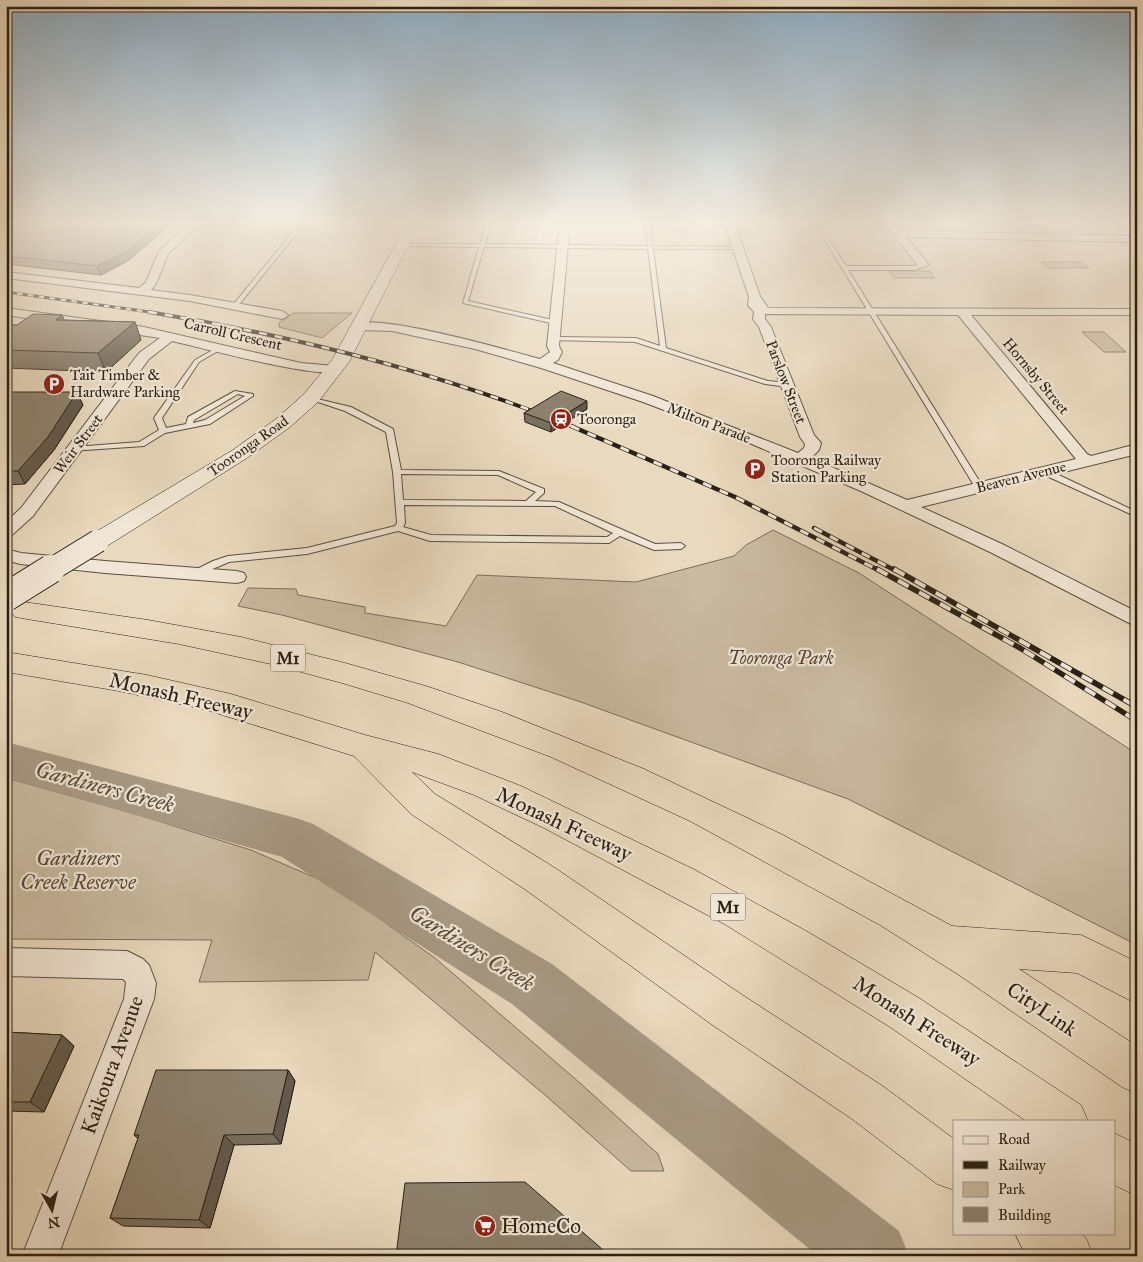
<svg xmlns="http://www.w3.org/2000/svg" width="1143" height="1262" font-family="'IM FELL Great Primer',serif">
<rect width="100%" height="100%" fill="#e9d9be"/>
<filter id="stains"><feTurbulence type="fractalNoise" baseFrequency=".004" numOctaves="4"/><feColorMatrix values="0 0 0 0 .2 0 0 0 0 .09 0 0 0 0 .02 0 0 0 .5 -.17"/></filter>
<radialGradient id="worn" r=".72"><stop offset=".6" stop-color="#630" stop-opacity="0"/><stop offset="1" stop-color="#630" stop-opacity=".3"/></radialGradient>
<g fill="#c9baa1" stroke="#7a6e5b">
<path d="M1041 262H1081L1089 268H1049Z"/>
<path d="M889 271H930L935 278H894Z"/>
<path d="M293 313H352L322 338 279 327V323Z"/>
<path d="M1082 332H1104L1126 352H1104Z"/>
<path d="M773 530 859 573 1137 754V945L848 799 578 701 458 662 282 615 238 606 248 588 296 589 298 595 365 607V613L446 626 477 575 636 582 734 556 746 545Z"/>
<path d="M6 778 129 812 251 850 332 885 435 958 580 1083 658 1154 664 1171H631L545 1095 375 952 368 980 199 982 212 940 6 939Z"/>
</g>
<g fill="none" stroke-linecap="round" stroke-linejoin="round">
<path fill="#a89a85" fill-rule="evenodd" d="M6 742 296 818 313 824 552 964 899 1231 909 1256H818L512 1004 282 857 6 778Z"/>
<g stroke="#5a4f3f" stroke-width="2">
<g id="service">
<path d="M301 222H306L237 307H233V305Z"/>
<path d="M487 222H491L485 244 648 246 645 222H649L652 246 741 247 739 249H653L666 348 768 381 788 383 791 385 788 387 765 384 635 342 552 340 551 339 554 337 636 338 660 346 648 249 484 247 468 301 557 321V323L555 324 463 303 479 247 402 246 400 245 402 244H480Z"/>
<path d="M814 222H818L846 266H914L923 263 926 265 915 270H848L983 487 982 489H979L975 487Z"/>
<path d="M218 347 223 348 199 362 162 418 166 428 186 424 188 417 235 391 253 394V396L210 424 165 433 144 446 71 451 70 449 74 447 139 442 159 430 154 418 195 360ZM238 394 245 396 205 420 193 423 194 420Z"/>
<path d="M309 397 351 407 393 429 401 470 499 471 544 489V493L535 501 559 502 655 544 681 543 685 546 681 549 654 550 620 536 609 543 430 541 398 531 307 554 229 562 201 574H195L193 572 195 570 213 561 228 556 307 548 395 526 397 523 393 472 386 432 345 411 309 399ZM401 474 498 475 536 492 526 501 403 500ZM404 505 555 506 613 533 607 537 431 535 403 527 405 523Z"/>
<path d="M1040 469H1046L1137 512V517L1040 473Z"/>
</g>
</g>
<g stroke="#5a4f3f" stroke-width="2">
<g id="minor">
<path d="M190 222H201L168 254 156 284 151 290 190 295 282 311 288 315 286 317 282 319 190 301 6 278V272L139 288 146 282 159 251Z"/>
<path d="M560 222H570L559 346 562 352 558 360 553 363 653 396 798 453 804 448 805 444 800 437 759 327 753 319 754 312 748 305 749 297 724 222H734L760 296 768 308 1137 309V315H971L1087 454 1091 456 1137 444V454L921 507 1002 544 1137 612V627L990 552 863 492 740 439 643 402 541 368 475 349 392 331 360 330 354 326C368 310 515 352 540 359L550 352 547 346ZM765 314 958 315 1076 459 907 500 811 458 819 450 821 443 814 435 771 327 765 319Z"/>
<path d="M883 222H893L901 231 1137 236V242L906 237 927 262 928 265 923 268 919 267Z"/>
<path d="M6 308 144 327 301 363 335 366 342 370C331 383 195 346 172 341L149 359 33 516 12 535 6 536V522L21 508 139 353 160 338 6 315Z"/>
<path d="M6 549 21 553 105 561 237 571 244 573 246 577 244 581 237 583 105 573 20 564 6 560Z"/>
<path d="M6 948 127 951 143 959 149 965 156 983 154 999 58 1256H22L124 999 126 982 123 979 6 976Z"/>
</g>
</g>
<g stroke="#2a2115" stroke-width="1">
<path id="secondary" d="M408 222H420L349 362 318 402 290 427 247 458 107 546 98 548 89 546 86 541 89 536 233 450 276 419 304 394 332 360Z"/>
</g>
<g stroke="#2a2115" stroke-width="1">
<g id="motorway">
<path d="M24 602 148 620 241 637 345 663 429 687 502 712 644 769 783 835 952 926 1081 935 1137 962V1004L1077 973 1019 969 1137 1046V1094L1122 1087 959 975 880 925 690 821 551 757 408 703 342 683 271 664 179 644 15 617 11 611 15 605Z"/>
<path d="M6 652 147 675 231 694 365 735 438 754 521 786 695 870 808 932 919 998 1081 1105 1088 1121H1026L890 1027 726 925 544 828 474 795 412 772 435 794 552 866 741 994 884 1087 954 1139V1190L937 1184 852 1119 711 1024 526 890 411 814 354 756 203 709 119 691 6 672Z"/>
<path d="M1114 1133 1137 1144V1196L1114 1185Z"/>
<path d="M1015 1233H1079L1086 1238 1093 1256H1029L1023 1250Z"/>
</g>
</g>
<use href="#service" fill="#f1e6d5" fill-rule="evenodd"/>
<use href="#minor" fill="#f1e6d5" fill-rule="evenodd"/>
<use href="#secondary" fill="#f1e6d5" fill-rule="evenodd"/>
<use href="#motorway" fill="#e9d9be" fill-rule="evenodd"/>
<g stroke="#2a2115" stroke-width="3">
<path id="rail-far3" d="M6 292 157 313"/>
</g>
<g stroke="#2a2115" stroke-width="4">
<path id="rail-far2" d="M149 312C294 336 438 372 574 427"/>
</g>
<g stroke="#2a2115" stroke-width="4.5">
<g id="rail-far1">
<path d="M571 426 735 497 880 571"/>
<path d="M814 528 896 571"/>
</g>
</g>
<g stroke="#2a2115" stroke-width="5.5">
<g id="rail">
<path d="M877 569 1020 648 1137 721"/>
<path d="M894 569 1137 707"/>
</g>
</g>
<use href="#rail-far3" stroke="#f1e6d5" stroke-width="2" stroke-dasharray="5.5" stroke-linecap="butt"/>
<use href="#rail-far2" stroke="#f1e6d5" stroke-width="2.5" stroke-dasharray="8" stroke-linecap="butt"/>
<use href="#rail-far1" stroke="#f1e6d5" stroke-width="3" stroke-dasharray="9" stroke-linecap="butt"/>
<use href="#rail" stroke="#f1e6d5" stroke-width="4" stroke-dasharray="12" stroke-linecap="butt"/>
<g stroke="#2a2115" stroke-width="24" stroke-linecap="butt">
<path id="secondary-bridge-far1" d="M49 571 98 541"/>
</g>
<g stroke="#2a2115" stroke-width="30" stroke-linecap="butt">
<path id="secondary-bridge" d="M6 597 51 569"/>
</g>
<use href="#secondary-bridge-far1" stroke="#f1e6d5" stroke-width="22"/>
<use href="#secondary-bridge" stroke="#f1e6d5" stroke-width="28"/>
</g>
<g fill="#796f5e" stroke="#2a2115">
<path d="M6 222H173L129 260 101 275 6 264Z"/>
<path d="M62 315 64 320 135 322 141 340 106 372 6 368V325H17Z"/>
<path d="M6 392 83 405 54 450 25 484 6 485Z"/>
<path d="M587 409 551 432 525 422 524 413Z"/>
<path d="M6 1032 62 1035 74 1046 44 1112 6 1111Z"/>
<path d="M288 1070 295 1081 281 1144 234 1145 210 1228 123 1226 110 1218 138 1139 134 1135Z"/>
</g>
<g fill="#635a4c" stroke="#2a2115">
<path d="M18 222H34L6 241V230Z"/>
<path d="M161 222H173L129 260 101 275 97 266Z"/>
<path d="M62 315 69 332 56 320Z"/>
<path d="M135 322 141 340 106 372 98 353Z"/>
<path d="M77 392 83 405 54 450 25 484 18 471Z"/>
<path d="M587 401V409L551 432V423Z"/>
<path d="M62 1035 74 1046 44 1112 30 1102Z"/>
<path d="M288 1070 295 1081 281 1144 273 1134Z"/>
<path d="M224 1135 234 1145 210 1228 199 1220Z"/>
</g>
<g fill="#8d816d" stroke="#2a2115">
<path d="M6 222H18L6 230Z"/>
<path d="M30 222H161L126 252 97 266 6 256V237Z"/>
<path d="M33 314 62 315 56 320 135 322 98 353 6 350V325H17Z"/>
<path d="M561 391 587 401 551 423 524 413Z"/>
<path d="M6 392H77L48 437 18 471H6Z"/>
<path d="M6 1032 62 1035 30 1102H6Z"/>
<path d="M156 1070H288L273 1134 224 1135 199 1220 110 1218 139 1135H134Z"/>
<path d="M525 1182 610 1256H396L405 1183Z"/>
<path d="M100 1251 250 1253 249 1256H98Z"/>
</g>
<linearGradient id="sky" x2="0" y2="1"><stop stop-color="#8eaac0"/><stop offset="0.56" stop-color="#f5eee2"/><stop offset="1" stop-color="#f5eee2" stop-opacity="0"/></linearGradient>
<rect width="1143" height="399" fill="url(#sky)"/>
<defs>
<g id="parking-disc" transform="scale(1.125)"><circle r="9.5" fill="#8f2418" stroke="#f1e6d5"/><path d="M-3.5-5.5H1a3.5 3.5 0 0 1 0 7H-1V5.5H-3.5ZM-1-3.4V-.6H.8a1.4 1.4 0 0 0 0-2.8Z" fill="#fff"/></g>
<g id="station-disc" transform="scale(1.125)"><circle r="9.5" fill="#8f2418" stroke="#f1e6d5"/><path d="M-3-6H3Q5-6 5-4V2Q5 4 3 4L4.5 6H3L1.5 4h-3L-3 6H-4.5L-3 4Q-5 4-5 2V-4Q-5-6-3-6ZM-3.5-4v3h7v-3ZM-3.5 1v1.5H-2V1ZM2 1v1.5H3.5V1Z" fill="#fff"/></g>
<g id="supermarket-disc" transform="scale(1.125)"><circle r="9.5" fill="#8f2418" stroke="#f1e6d5"/><path d="M-6-5.5h2.5l.6 2H6L4.5 2H-2.5L-4.4-4H-6ZM-1.5 3.2a1.3 1.3 0 1 0 .1 0ZM3 3.2a1.3 1.3 0 1 0 .1 0Z" fill="#fff"/></g>
</defs>
<g fill-rule="evenodd">
<use href="#parking-disc" x="54" y="384"/>
<use href="#station-disc" x="561" y="419"/>
<use href="#parking-disc" x="755" y="469"/>
<use href="#supermarket-disc" x="485" y="1226"/>
</g>
<g text-anchor="middle" dominant-baseline="central" stroke-width="4.5" stroke-linejoin="round" paint-order="stroke">
<g font-size="15" fill="#2a2115" stroke="#f1e6d5">
<text transform="translate(233 334) rotate(13)">Carroll Crescent</text>
<text transform="translate(1036 376) rotate(50)">Hornsby Street</text>
<text transform="translate(786 382) rotate(69)">Parslow Street</text>
<text transform="translate(709 423) rotate(21)">Milton Parade</text>
<text transform="translate(78 444) rotate(-53)">Weir Street</text>
<text transform="translate(248 446) rotate(-35)">Tooronga Road</text>
<text transform="translate(1021 477) rotate(-14)">Beaven Avenue</text>
</g>
<g font-size="15" fill="#2a2115" stroke="#f1e6d5" text-anchor="start">
<text x="70" y="375">Tait Timber &amp;<tspan x="70" dy="17">Hardware Parking</tspan></text>
<text x="577" y="419">Tooronga</text>
<text x="771" y="460">Tooronga Railway<tspan x="771" dy="17">Station Parking</tspan></text>
</g>
<g fill="#f1e6d5" stroke="#665c4f" stroke-width="1">
<rect x="270.5" y="644.5" width="35" height="27" rx="4"/>
<rect x="710.5" y="893.5" width="35" height="27" rx="4"/>
</g>
<g font-size="16" font-weight="bold" fill="#2a2115">
<text x="288" y="658">M1</text>
<text x="728" y="907">M1</text>
</g>
<g font-size="18" font-style="italic" fill="#524738" stroke="#f1e6d5">
<text x="781" y="658">Tooronga Park</text>
</g>
<g font-size="21" fill="#2a2115" stroke="#f1e6d5">
<text transform="translate(181 696) rotate(13)">Monash Freeway</text>
<text transform="translate(564 824) rotate(25)">Monash Freeway</text>
<text transform="translate(1042 1009) rotate(34)">CityLink</text>
<text transform="translate(917 1021) rotate(33)">Monash Freeway</text>
<text transform="translate(112 1065) rotate(-70)">Kaikoura Avenue</text>
</g>
<g font-size="21" font-style="italic" fill="#524738" stroke="#f1e6d5">
<text x="78" y="858">Gardiners<tspan x="78" dy="24">Creek Reserve</tspan></text>
</g>
<g font-size="21" fill="#2a2115" stroke="#f1e6d5" text-anchor="start">
<text x="501" y="1226">HomeCo</text>
</g>
<g font-size="22" font-style="italic" fill="#564b3c" stroke="#f1e6d5">
<text transform="translate(105 787) rotate(15)">Gardiners Creek</text>
<text transform="translate(472 948) rotate(32)">Gardiners Creek</text>
</g>
</g>
<rect width="1143" height="1262" fill="none" stroke="#e9d9be" stroke-width="25"/>
<rect x="8" y="8" width="1128" height="1247" fill="none" stroke="#2a2115" stroke-width="2.5"/>
<rect x="12" y="12" width="1118" height="1237" fill="none" stroke="#2a2115"/>
<rect x="953" y="1120" width="162" height="115" fill="#f1e6d5" stroke="#a19788"/>
<rect x="963" y="1136" width="25" height="8" fill="#f1e6d5" stroke="#a19788"/>
<text x="998" y="1144" font-size="15" fill="#2a2115">Road</text>
<rect x="963" y="1161" width="25" height="8" fill="#2a2115" stroke="#a19788"/>
<text x="998" y="1170" font-size="15" fill="#2a2115">Railway</text>
<rect x="963" y="1182" width="25" height="15" fill="#c9baa1" stroke="#a19788"/>
<text x="998" y="1194" font-size="15" fill="#2a2115">Park</text>
<rect x="963" y="1207" width="25" height="15" fill="#8d816d" stroke="#a19788"/>
<text x="998" y="1220" font-size="15" fill="#2a2115">Building</text>
<g transform="translate(52 1210) rotate(172)" stroke="#f1e6d5" stroke-width="4" paint-order="stroke">
<path d="M0-4L9 19L0 12L-9 19Z" fill="#2a2115"/>
<text y="-8" font-size="14" font-weight="bold" text-anchor="middle" fill="#2a2115">N</text>
</g>
<rect width="100%" height="100%" filter="url(#stains)"/>
<rect width="100%" height="100%" fill="url(#worn)"/>
</svg>
